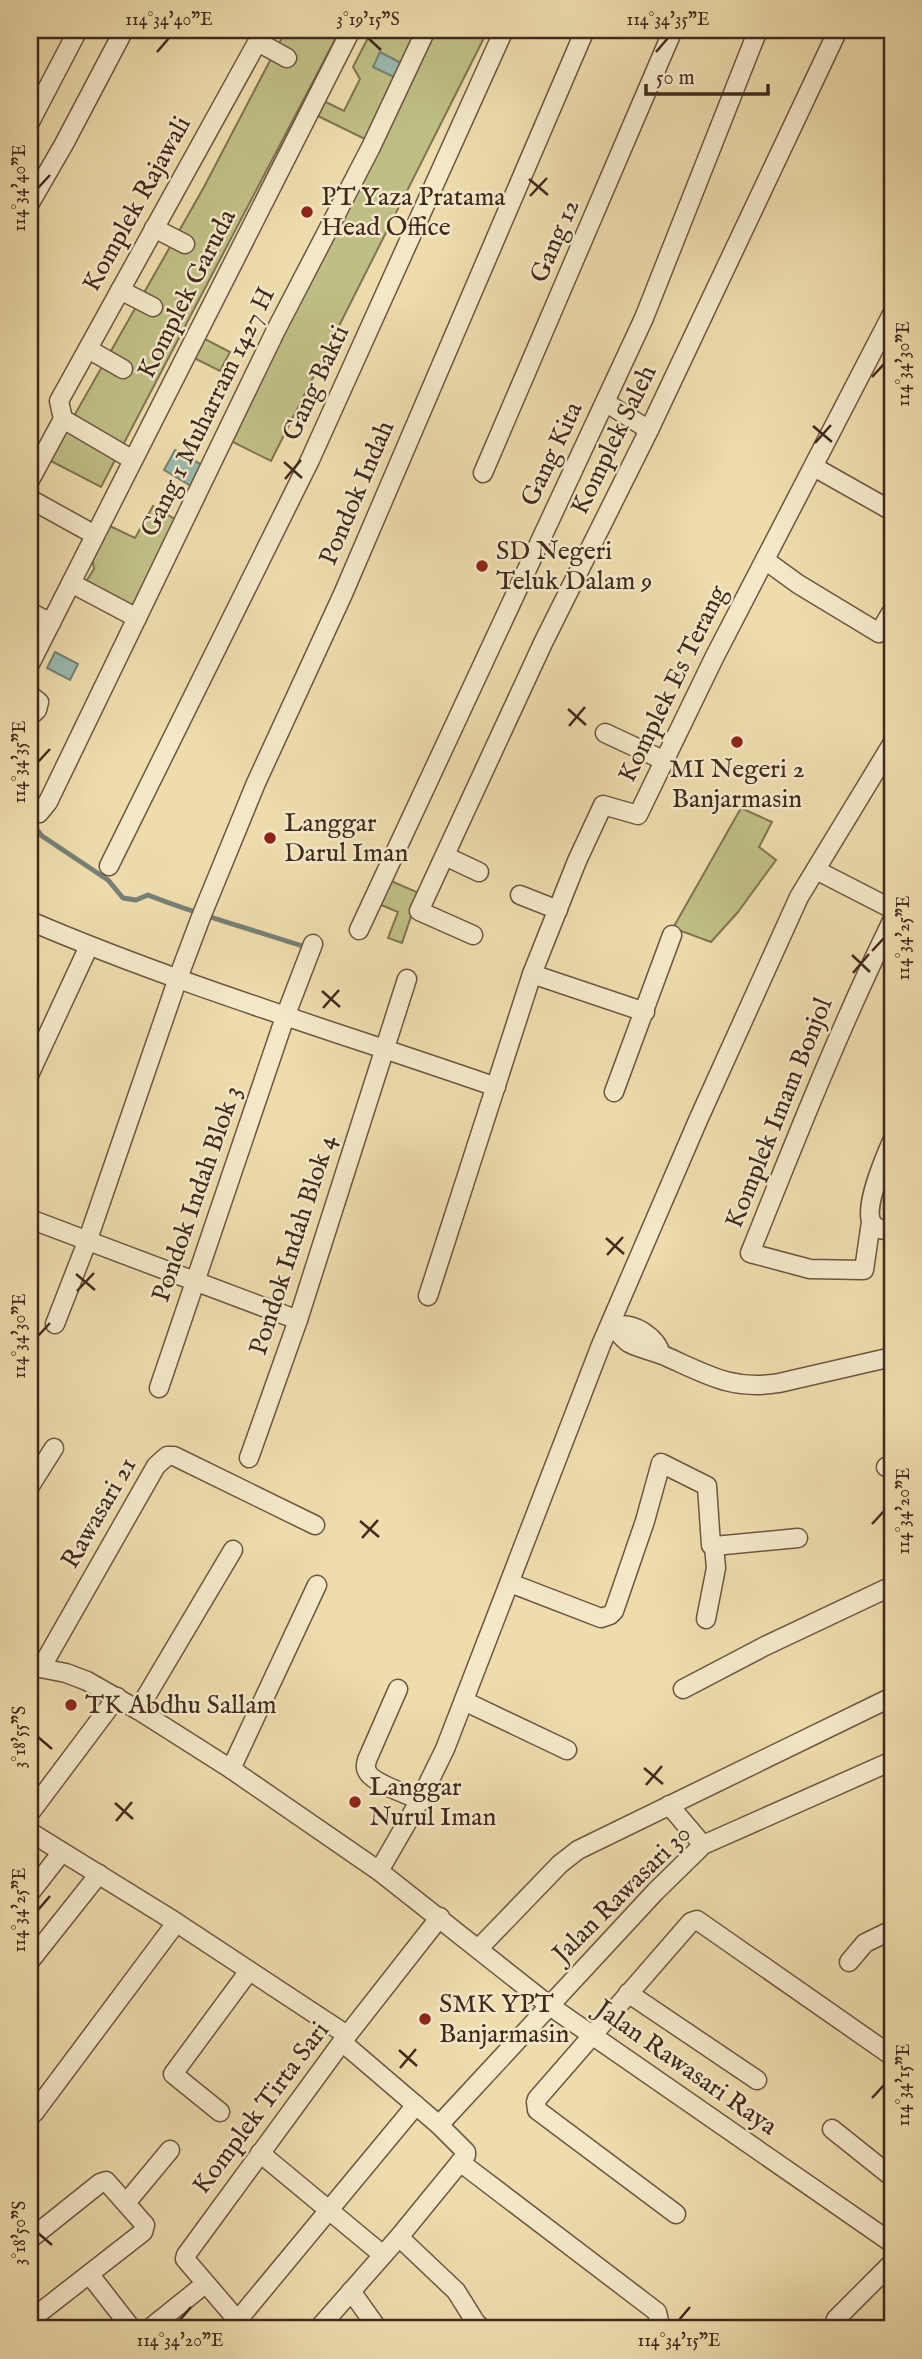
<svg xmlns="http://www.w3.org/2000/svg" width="922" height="2359" font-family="'IM FELL English',serif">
<rect width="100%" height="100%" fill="#eedcac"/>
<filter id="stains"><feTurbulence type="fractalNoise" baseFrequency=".00286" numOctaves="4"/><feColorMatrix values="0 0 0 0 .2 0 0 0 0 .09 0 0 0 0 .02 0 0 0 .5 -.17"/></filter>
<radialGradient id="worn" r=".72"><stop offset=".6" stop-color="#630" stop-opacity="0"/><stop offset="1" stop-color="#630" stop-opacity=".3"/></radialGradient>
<g fill="#bfbf85" stroke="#807452" stroke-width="2">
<path d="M286 30H340L101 487 49 460 204 187Z"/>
<path d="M372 30H488L271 461 231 441 373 143 316 115 324 101 344 111 360 79 353 67Z"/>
<path d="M203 338 230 352 220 371 194 358Z"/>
<path d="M153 506 178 521 134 610 82 588 94 569 92 556 110 526 135 538Z"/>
<path d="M741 808 772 822 759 847 776 860 738 912 711 942 673 928Z"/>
<path d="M384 878 419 893 402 943 388 938 398 912 374 902Z"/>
</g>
<g fill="#9abab0" stroke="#768076" stroke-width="2">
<path d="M380 52 403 64 396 78 373 67Z"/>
<path d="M175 450 204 466 193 487 164 470Z"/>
<path d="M55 652 78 664 70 680 47 668Z"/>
</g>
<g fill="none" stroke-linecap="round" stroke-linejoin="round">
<path stroke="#768076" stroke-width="5" d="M30 821 42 836 108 880 123 898 136 900 148 895C198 915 251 929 302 946"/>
<g stroke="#6c5642" stroke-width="21">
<g id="minor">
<path d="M258 42 287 58"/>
<path d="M30 122 78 30"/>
<path d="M30 203 64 144 124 30"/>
<path d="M154 228 185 244"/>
<path d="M120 290 153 307"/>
<path d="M88 349 123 369"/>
<path d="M605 402 649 430"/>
<path d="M63 419 133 460"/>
<path d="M814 467 892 511"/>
<path d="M483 473 673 30"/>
<path d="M30 480 63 419 59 401 264 30"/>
<path d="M30 499 95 535"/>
<path d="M765 560 798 584 879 633 892 611"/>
<path d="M71 583 137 618"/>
<path d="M30 612 51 623"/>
<path d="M30 664 351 30"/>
<path d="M30 695 39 702 37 710 30 716"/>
<path d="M605 733 665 761"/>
<path d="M35 812 39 813 48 802 276 330 371 147 426 30"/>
<path d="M445 856 479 872"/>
<path d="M109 866 310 460 504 30"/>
<path d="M816 870 892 909"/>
<path d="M520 895 558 910"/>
<path d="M30 921C182 986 341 1033 496 1087"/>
<path d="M359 930 644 318 758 30"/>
<path d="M473 935 419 911 543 643 649 430 838 30"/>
<path d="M532 974 645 1012"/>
<path d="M30 1073 89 946"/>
<path d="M614 1092 672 935"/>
<path d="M892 1141C885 1157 863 1208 872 1223 876 1230 885 1230 892 1231"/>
<path d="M30 1219 298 1320"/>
<path d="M871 1222 864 1270 810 1269 750 1253C795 1141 839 1029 892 921"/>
<path d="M428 1296 532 974 577 861 603 805 638 815 714 658 892 314"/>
<path d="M55 1324 87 1242 178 978 201 917 256 783 343 594 585 30"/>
<path d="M610 1325C617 1329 621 1338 629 1343 641 1349 653 1351 665 1356 706 1374 732 1391 779 1383L892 1357"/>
<path d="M614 1327C632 1320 656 1337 661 1354"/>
<path d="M159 1388 285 1017 313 944"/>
<path d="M249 1458 298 1320 407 979"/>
<path d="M886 1467 892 1464"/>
<path d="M30 1486 54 1448"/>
<path d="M510 1583 601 1618 610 1615 614 1611 645 1521 661 1463 707 1486 711 1545 714 1546 798 1538"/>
<path d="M706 1619 716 1568 714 1546"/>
<path d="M30 1666 66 1673 87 1681 138 1710 231 1769 379 1871 550 2006 892 2243"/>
<path d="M41 1668 156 1466 167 1456H174L315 1525"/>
<path d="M398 1689 367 1760C366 1764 365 1768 367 1771 371 1782 408 1795 420 1800"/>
<path d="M683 1689 765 1646 892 1586"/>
<path d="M464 1701 567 1750"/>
<path d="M138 1710 233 1550"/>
<path d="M231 1769 317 1585"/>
<path d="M669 1805 703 1845"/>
<path d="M30 1813 117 1697"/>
<path d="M30 1832 174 1921 347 2035"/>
<path d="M379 1871 420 1800 445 1749 601 1345 699 1118 799 897 892 744"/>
<path d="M30 1893 62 1852"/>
<path d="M479 1948 560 1864 578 1850 892 1697"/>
<path d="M30 1961 99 1874"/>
<path d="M849 1962 865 1943 892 1930"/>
<path d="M628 1993 757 2080"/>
<path d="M220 2112 173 2074 249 1971"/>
<path d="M34 2113 176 1923"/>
<path d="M439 2125 655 1892 703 1845 892 1761"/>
<path d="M832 2129 892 2177"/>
<path d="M260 2153 383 2255"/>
<path d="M460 2162 657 2312 659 2321 654 2329"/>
<path d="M126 2203 170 2150"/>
<path d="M676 2214 537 2110 536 2102 537 2099 691 1922 697 1920 892 2056"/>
<path d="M399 2237 456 2291 476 2323 483 2329"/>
<path d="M30 2239 100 2183 106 2181 145 2225 143 2232 34 2317 30 2315"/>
<path d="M90 2275 132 2329"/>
<path d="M351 2291 378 2329"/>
<path d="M237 2321 416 2105"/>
<path d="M149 2329 205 2284"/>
<path d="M245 2329 185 2259 186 2255 342 2042 440 1917"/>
<path d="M318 2329 399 2237 466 2155V2152L439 2125 342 2042"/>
<path d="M838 2329 835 2322 836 2319 892 2263"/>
</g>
</g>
<use href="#minor" stroke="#f4e8c9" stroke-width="18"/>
</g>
<path fill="none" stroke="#41291e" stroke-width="2.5" d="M368 38 381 50M157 52 169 38M656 52 668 38M529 179 548 195M38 188 50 175M530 196 547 178M872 377 884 364M813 426 832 442M815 443 831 425M284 462 302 478M285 479 301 460M568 709 586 725M569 726 585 707M38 762 50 749M872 951 884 938M852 955 870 972M853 973 869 954M322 991 340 1007M323 1008 339 990M606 1238 624 1254M607 1255 623 1237M76 1274 95 1290M77 1291 94 1273M38 1336 50 1323M360 1521 379 1537M872 1524 884 1511M362 1538 378 1520M38 1737 52 1749M644 1768 663 1784M646 1785 662 1766M115 1803 133 1819M116 1821 132 1802M38 1910 50 1896M399 2050 417 2066M400 2068 416 2049M872 2098 884 2085M38 2233 52 2245M180 2320 191 2307M679 2320 690 2307"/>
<g fill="#8f2418" stroke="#f4e8c9" stroke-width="2.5">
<circle cx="307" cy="212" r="7"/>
<circle cx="482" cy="566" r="7"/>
<circle cx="737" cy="742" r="7"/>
<circle cx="270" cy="838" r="7"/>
<circle cx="71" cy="1705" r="7"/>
<circle cx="355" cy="1802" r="7"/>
<circle cx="425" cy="2019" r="7"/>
</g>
<g text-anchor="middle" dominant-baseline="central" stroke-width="5" stroke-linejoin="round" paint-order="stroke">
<g font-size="26" fill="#41291e" stroke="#f4e8c9" text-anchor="start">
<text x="321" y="197">PT Yaza Pratama<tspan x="321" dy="30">Head Office</tspan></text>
<text x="496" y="551">SD Negeri<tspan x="496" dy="30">Teluk Dalam 9</tspan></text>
<text x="737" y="769" text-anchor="middle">MI Negeri 2<tspan x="737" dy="30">Banjarmasin</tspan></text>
<text x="284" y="823">Langgar<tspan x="284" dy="30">Darul Iman</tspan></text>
<text x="85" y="1705">TK Abdhu Sallam</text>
<text x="369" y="1787">Langgar<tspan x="369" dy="30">Nurul Iman</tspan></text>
<text x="439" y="2004">SMK YPT<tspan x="439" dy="30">Banjarmasin</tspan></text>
</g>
<g font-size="26" fill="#41291e" stroke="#f4e8c9">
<text transform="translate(137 204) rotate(-61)">Komplek Rajawali</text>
<text transform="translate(555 241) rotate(-67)">Gang 12</text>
<text transform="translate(187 294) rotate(-63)">Komplek Garuda</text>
<text transform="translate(316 383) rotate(-65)">Gang Bakti</text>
<text transform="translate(208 412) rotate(-64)">Gang 1 Muharram 1427 H</text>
<text transform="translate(614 440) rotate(-64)">Komplek Saleh</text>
<text transform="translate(552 454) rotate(-65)">Gang Kita</text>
<text transform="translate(357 493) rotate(-67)">Pondok Indah</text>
<text transform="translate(673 684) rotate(-64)">Komplek Es Terang</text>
<text transform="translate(779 1113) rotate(-68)">Komplek Imam Bonjol</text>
<text transform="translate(197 1194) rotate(-71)">Pondok Indah Blok 3</text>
<text transform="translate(293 1245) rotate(-72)">Pondok Indah Blok 4</text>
<text transform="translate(99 1513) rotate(-60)">Rawasari 21</text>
<text transform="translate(622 1894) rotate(-45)">Jalan Rawasari 30</text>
<text transform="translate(686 2068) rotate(35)">Jalan Rawasari Raya</text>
<text transform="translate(261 2108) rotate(-53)">Komplek Tirta Sari</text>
</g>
</g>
<rect width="922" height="2359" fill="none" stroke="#eedcac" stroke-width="77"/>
<path d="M646 84v10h122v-10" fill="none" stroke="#41291e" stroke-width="3.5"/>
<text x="656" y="84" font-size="21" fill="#41291e" stroke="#f4e8c9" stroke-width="5" paint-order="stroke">50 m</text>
<rect x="38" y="38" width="846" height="2282" fill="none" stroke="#41291e" stroke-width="2.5"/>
<g font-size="18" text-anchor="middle" fill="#41291e">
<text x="169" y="25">114°34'40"E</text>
<text x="368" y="25">3°19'15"S</text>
<text x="668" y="25">114°34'35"E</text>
<text transform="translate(19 188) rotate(-90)" y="6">114°34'40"E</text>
<text transform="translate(903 364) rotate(-90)" y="6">114°34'30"E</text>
<text transform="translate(19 762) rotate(-90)" y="6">114°34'35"E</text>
<text transform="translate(903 938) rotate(-90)" y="6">114°34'25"E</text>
<text transform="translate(19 1336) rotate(-90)" y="6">114°34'30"E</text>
<text transform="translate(903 1511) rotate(-90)" y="6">114°34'20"E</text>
<text transform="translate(19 1737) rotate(-90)" y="6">3°18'55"S</text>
<text transform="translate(19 1910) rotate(-90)" y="6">114°34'25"E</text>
<text transform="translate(903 2085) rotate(-90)" y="6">114°34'15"E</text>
<text transform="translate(19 2233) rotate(-90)" y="6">3°18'50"S</text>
<text x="180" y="2346">114°34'20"E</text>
<text x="679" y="2346">114°34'15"E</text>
</g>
<rect width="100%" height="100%" filter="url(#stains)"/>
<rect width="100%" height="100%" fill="url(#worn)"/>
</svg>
